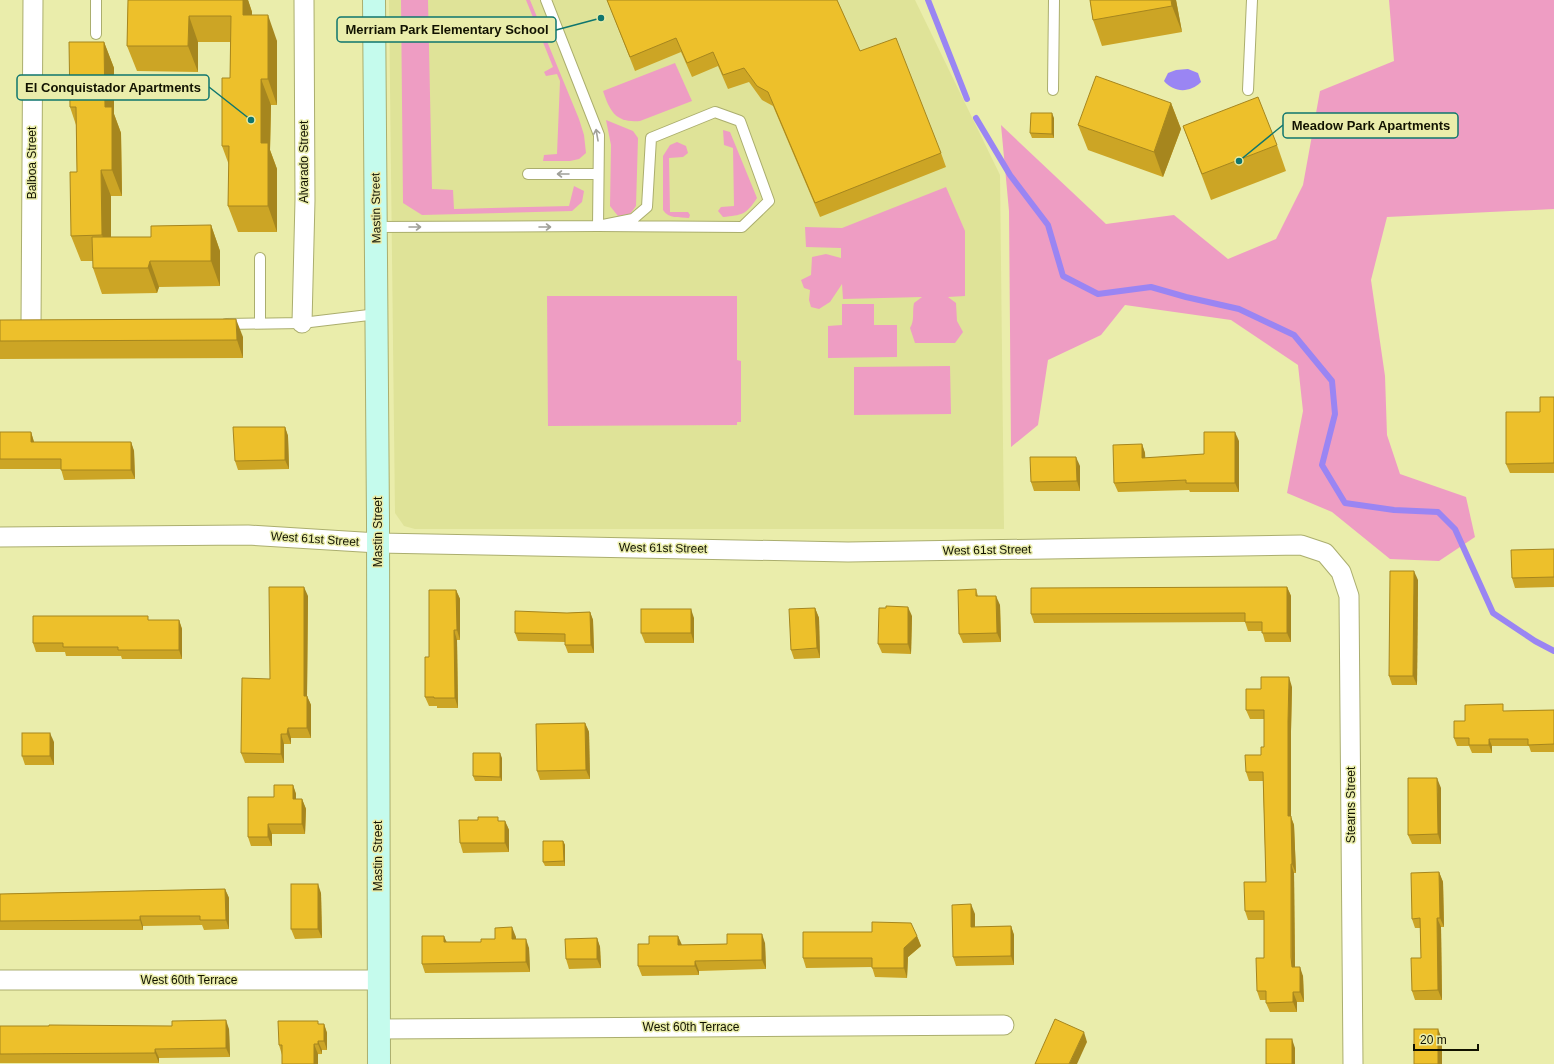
<svg xmlns="http://www.w3.org/2000/svg" width="1554" height="1064" font-family="Arial,sans-serif">
<rect width="100%" height="100%" fill="#eaedab"/>
<path fill="#dfe398" d="M389 0H915L1000 175 1004 529H415L404 526 395 513Z"/>
<g fill="#ee9dc3">
<path d="M401 0H428L432 189 453 190 454 209 569 206 574 186 584 191 582 202 572 211 422 215 403 203Z"/>
<path d="M526 0H530L579 119 584 135 586 153 579 159 570 161H543L544 155 557 154 560 81 557 74 546 76 544 72 553 67Z"/>
<path d="M1389 0H1554V209L1387 217 1371 280 1385 376 1387 435 1400 474 1466 497 1475 537 1439 561 1390 559 1332 512 1287 493 1303 411 1298 365 1231 320 1125 305 1101 335 1048 360 1038 425 1011 447 1009 211 1001 125 1106 224 1174 215 1228 259 1276 239 1303 185 1320 91 1394 61Z"/>
<path d="M675 63 692 101 640 121C616 123 610 112 603 91Z"/>
<path d="M606 120 633 131 638 138 636 206 630 214 618 216 610 206 611 145Z"/>
<path d="M723 130 730 132 757 198C746 215 742 215 723 217L718 211 721 207 734 206 733 148 724 145Z"/>
<path d="M677 142 686 146 688 153 683 157 669 158 670 212H688L690 215 689 218C679 217 669 219 663 210V156L670 145Z"/>
<path d="M946 187 965 231V296L948 297 956 303 957 321 963 332 955 343H915L910 328C915 320 912 312 914 303L922 297 843 299 842 284 830 302 819 309 811 307 809 300 810 290 804 288 801 280 811 275 812 257 826 254 841 258V248L806 247 805 227 842 228Z"/>
<path d="M547 296H737V360L741 361V422H737V425L548 426Z"/>
<path d="M842 304H874V325H897V357L828 358V326L842 325Z"/>
<path d="M950 366 951 414 854 415V367Z"/>
</g>
<path fill="#9a85f3" d="M1188 69 1198 73 1201 82C1190 93 1174 93 1164 81L1168 73 1176 70Z"/>
<g fill="none" stroke-linecap="round" stroke-linejoin="round">
<g stroke="#9a85f3" stroke-width="6">
<path d="M928 0 967 99"/>
<path d="M976 118 1010 175 1048 225 1063 276 1098 294 1151 287 1186 297 1239 309 1294 335 1332 381 1335 414 1322 465 1345 503 1394 510 1438 512 1455 529 1493 613 1535 641 1554 651"/>
</g>
<g stroke="#abae6e" stroke-width="12">
<g id="lane">
<path d="M96 0V34"/>
<path d="M1053 90 1054 0"/>
<path d="M1248 90 1252 0"/>
<path d="M715 112 740 121 769 201 742 227 598 226 633 219 647 207 651 138Z"/>
<path d="M528 174H598"/>
<path d="M376 227 598 226 599 135 546 0"/>
<path d="M260 258V323"/>
<path d="M226 324 302 323 377 314"/>
</g>
</g>
<g stroke="#abae6e" stroke-width="21">
<g id="street">
<path d="M302 323 305 200 304 0"/>
<path d="M31 327 33 0"/>
<path d="M0 537 248 535 378 543 848 552 1301 545 1325 553 1341 572 1349 596 1353 1064"/>
<path d="M0 980H378"/>
<path d="M378 1029 1004 1025"/>
</g>
</g>
<g stroke="#abae6e" stroke-width="24">
<path id="secondary" d="M374 0 378 521 379 1064"/>
</g>
<use href="#lane" stroke="#fff" stroke-width="10"/>
<use href="#street" stroke="#fff" stroke-width="19"/>
<use href="#secondary" stroke="#c5fbed" stroke-width="22"/>
</g>
<g fill="#cca525">
<path d="M128 0H248L252 12V15L277 41V105H271L270 150 277 169V232H238L228 206 229 165 222 146 230 78V42H198V72L137 71 127 46Z"/>
<path d="M607 0H837L860 51 941 153 946 167 820 217 773 106 762 100 749 82 728 89 718 66 692 77 681 52 635 71Z"/>
<path d="M1090 0H1176L1182 32 1102 46 1093 20Z"/>
<path d="M104 42 114 68V114L121 133 122 196H111V237H151L211 225 220 251V286L159 287 157 293 102 294 93 268V261H81L71 236 77 172 76 125 70 107Z"/>
<path d="M1171 103 1181 129 1163 177 1088 150 1078 125Z"/>
<path d="M1054 118V138H1032L1030 133Z"/>
<path d="M1183 126 1277 145 1286 171 1211 200Z"/>
<path d="M0 320 243 337V358L0 359Z"/>
<path d="M1554 397V473H1510L1506 464 1540 412Z"/>
<path d="M285 427 288 436 289 469 238 470 235 461Z"/>
<path d="M0 432H31L34 442H131L134 451 135 479 64 480 61 469H0Z"/>
<path d="M1239 441V492H1190L1189 490 1118 492 1114 483 1142 444 1145 453V458L1204 454Z"/>
<path d="M1080 466V491H1034L1031 482Z"/>
<path d="M1554 549V587L1515 588 1512 578Z"/>
<path d="M1418 580 1417 685H1392L1389 676Z"/>
<path d="M1287 587 1291 596V642H1265L1262 631H1248L1245 622 1034 623 1031 614Z"/>
<path d="M976 589 978 596 1000 605 1001 642 963 643 959 634Z"/>
<path d="M456 590 460 599V640H457L458 708H437V706H429L425 697 429 657Z"/>
<path d="M308 596 307 696 311 705V738H291V744H284V763H245L241 753 270 679Z"/>
<path d="M815 608 819 618 820 658 794 659 791 650Z"/>
<path d="M590 612 593 620 594 653H568L565 645V642L518 641 515 633 567 613Z"/>
<path d="M912 616 911 654 882 653 878 644Z"/>
<path d="M694 618V643H645L641 633Z"/>
<path d="M149 620H179L182 629V659H122L121 656H66L65 652H36L33 643Z"/>
<path d="M1292 687 1291 731V817L1294 825 1296 873H1294L1295 967 1303 976 1304 1002H1297V1012H1270L1266 1003V1000H1260L1257 991 1264 958V920H1248L1245 911 1266 882 1263 781H1249L1246 772 1261 755 1264 747V719H1250L1246 710Z"/>
<path d="M1554 710V752H1531L1529 746H1492V753H1472L1469 746H1457L1454 738 1465 721 1505 711Z"/>
<path d="M585 723 589 732 590 779 540 780 537 771Z"/>
<path d="M54 742V765H25L22 756Z"/>
<path d="M502 758V781H475L473 776Z"/>
<path d="M293 785 296 794V799H302L306 809 305 834H272V846H251L248 837 274 797Z"/>
<path d="M1441 788V844H1412L1408 835Z"/>
<path d="M499 821H505L509 830V852L463 853 460 843Z"/>
<path d="M563 841 565 845V866H545L543 862Z"/>
<path d="M1439 872 1443 882 1444 927H1441L1442 1000H1415L1412 991 1421 958 1420 928H1415L1412 919Z"/>
<path d="M225 889 229 898V929L204 930 202 925 143 926V930H0V894Z"/>
<path d="M321 893 322 938 295 939 291 929Z"/>
<path d="M975 914V927L1011 926 1014 935V965L956 966 953 957Z"/>
<path d="M678 936 681 945 765 943 766 969 699 971V975L642 976 638 966 649 944Z"/>
<path d="M917 936 921 946 908 957 907 978 875 977 872 967 806 968 803 958Z"/>
<path d="M516 937V939L529 948 530 972 425 973 422 964 446 942H481L495 939Z"/>
<path d="M597 938 600 947 601 968 569 969 566 959Z"/>
<path d="M320 1024H324L327 1033V1050H322V1054L282 1055 279 1045Z"/>
<path d="M0 1026 229 1029 230 1057 159 1058V1063H0Z"/>
</g>
<g fill="#a6861e">
<path d="M243 0H248L252 12V41L243 15Z"/>
<path d="M1171 0H1176L1182 32 1172 6Z"/>
<path d="M268 15 277 41V105L268 79Z"/>
<path d="M189 16 198 42V72L188 46Z"/>
<path d="M104 42 114 68V114L121 133 122 196 112 170 105 107Z"/>
<path d="M261 79 271 105 270 150 277 169V232L268 206 261 143Z"/>
<path d="M1171 103 1181 129 1163 177 1154 152Z"/>
<path d="M1052 113 1054 118V138L1052 134Z"/>
<path d="M101 170 111 196V261L102 235Z"/>
<path d="M211 225 220 251V286L211 261Z"/>
<path d="M150 261 159 287 157 293 148 268Z"/>
<path d="M236 319 243 337V358L237 340Z"/>
<path d="M285 427 288 436 289 469 285 460Z"/>
<path d="M31 432 34 442V452L31 442Z"/>
<path d="M1235 432 1239 441V492L1235 483Z"/>
<path d="M131 442 134 451 135 479 131 470Z"/>
<path d="M1142 444 1145 453 1146 468 1142 458Z"/>
<path d="M1076 457 1080 466V491L1077 481Z"/>
<path d="M1414 571 1418 580 1417 685 1413 676Z"/>
<path d="M304 587 308 596 307 696 311 705V738L307 728 304 696Z"/>
<path d="M1287 587 1291 596V642L1287 633Z"/>
<path d="M456 590 460 599V640L457 630Z"/>
<path d="M996 596 1000 605 1001 642 997 633Z"/>
<path d="M908 607 912 616 911 654 908 644Z"/>
<path d="M815 608 819 618 820 658 817 648Z"/>
<path d="M691 609 694 618V643L691 633Z"/>
<path d="M590 612 593 620 594 653 591 645Z"/>
<path d="M179 620 182 629V659L179 650Z"/>
<path d="M454 630 457 640 458 708 455 698Z"/>
<path d="M1289 677 1292 687 1291 731V817L1294 825 1296 873 1292 864 1288 816V722Z"/>
<path d="M585 723 589 732 590 779 586 770Z"/>
<path d="M288 728 291 738V744L287 734Z"/>
<path d="M50 733 54 742V765L50 756Z"/>
<path d="M281 734 284 744V763L281 754Z"/>
<path d="M1489 739 1492 746V753L1489 745Z"/>
<path d="M500 753 502 758V781L500 777Z"/>
<path d="M1437 778 1441 788V844L1438 834Z"/>
<path d="M293 785 296 794V809L293 799Z"/>
<path d="M302 799 306 809 305 834 302 824Z"/>
<path d="M505 821 509 830V852L505 843Z"/>
<path d="M268 824 272 834V846L268 837Z"/>
<path d="M563 841 565 845V866L564 861Z"/>
<path d="M1291 864 1294 873 1295 967H1292Z"/>
<path d="M1439 872 1443 882 1444 927 1440 918Z"/>
<path d="M318 884 321 893 322 938 318 929Z"/>
<path d="M225 889 229 898V929L226 920Z"/>
<path d="M971 904 975 914V936L971 927Z"/>
<path d="M140 916 143 926V930L140 920Z"/>
<path d="M1437 918 1441 927 1442 1000 1438 990Z"/>
<path d="M1011 926 1014 935V965L1011 956Z"/>
<path d="M512 927 516 937V948L512 939Z"/>
<path d="M762 934 765 943 766 969 762 960Z"/>
<path d="M444 936 448 945 444 942Z"/>
<path d="M678 936 682 945H678Z"/>
<path d="M917 936 921 946 908 957 907 978 904 968V948Z"/>
<path d="M597 938 600 947 601 968 597 959Z"/>
<path d="M526 939 529 948 530 972 526 962Z"/>
<path d="M695 961 699 971V975L695 966Z"/>
<path d="M1300 967 1303 976 1304 1002 1300 992Z"/>
<path d="M1293 992 1297 1002V1012L1293 1002Z"/>
<path d="M226 1020 229 1029 230 1057 226 1048Z"/>
<path d="M324 1024 327 1033V1050L324 1041Z"/>
<path d="M1438 1029 1442 1039V1064H1438Z"/>
<path d="M1084 1032 1087 1042 1077 1064H1069Z"/>
<path d="M1292 1039 1295 1048V1064H1292Z"/>
<path d="M318 1041 322 1050V1054L318 1044Z"/>
<path d="M314 1044 318 1054V1064H314Z"/>
<path d="M155 1049 159 1058V1063L155 1053Z"/>
</g>
<g fill="#edc02b" stroke="#a6861e">
<path d="M128 0H243V15H268V79H261V143H268V206H228L229 146H222V78H230L231 16H189L188 46H127Z"/>
<path d="M607 0H837L860 51 896 38 941 153 815 203 768 92 757 86 744 68 723 75 713 52 687 63 676 38 630 57Z"/>
<path d="M1090 0H1171L1172 6 1093 20Z"/>
<path d="M69 42H104L105 107H112V170H101L102 235 71 236 70 172H77L76 107H70Z"/>
<path d="M1096 76 1171 103 1154 152 1078 125Z"/>
<path d="M1258 97 1277 145 1202 174 1183 126Z"/>
<path d="M1031 113H1052V134L1030 133Z"/>
<path d="M211 225V261H150L148 268H93L92 237H151V226Z"/>
<path d="M236 319 237 340 0 341V320Z"/>
<path d="M1540 397H1554V463L1506 464V412H1540Z"/>
<path d="M233 427H285V460L235 461Z"/>
<path d="M0 432H31V442H131V470H61V459H0Z"/>
<path d="M1204 432H1235V483H1186V480L1114 483 1113 445 1142 444V458L1204 454Z"/>
<path d="M1030 457H1076L1077 481 1031 482Z"/>
<path d="M1554 549V577L1512 578 1511 550Z"/>
<path d="M1390 571H1414L1413 676H1389Z"/>
<path d="M269 587H304V696H307V728H288L287 734H281V754L241 753 242 678 270 679Z"/>
<path d="M1287 587V633H1262V622H1245V613L1031 614V588Z"/>
<path d="M976 589V596H996L997 633 959 634 958 590Z"/>
<path d="M429 590H456L457 630H454L455 698H434V697H425V657H429Z"/>
<path d="M886 606 908 607V644H878L879 608H886Z"/>
<path d="M815 608 817 648 791 650 789 609Z"/>
<rect x="641" y="609" width="50" height="24"/>
<path d="M515 611 567 613 590 612 591 645H565V634L515 633Z"/>
<path d="M33 616H148V620H179V650H118V647H63V643H33Z"/>
<path d="M1261 677H1289L1288 722V816H1291L1292 864H1291V957L1292 967H1300V992H1293V1002L1266 1003V991H1257L1256 958H1264V911H1245L1244 882H1266L1263 772H1246L1245 755H1261V747H1264V710H1246V689H1261Z"/>
<path d="M1503 704V711L1554 710V744L1528 745V739H1489V745H1469V738H1454V721H1465V705Z"/>
<path d="M585 723 586 770 537 771 536 724Z"/>
<rect x="22" y="733" width="28" height="23"/>
<path d="M473 753H500V777L473 776Z"/>
<path d="M1408 778H1437L1438 834 1408 835Z"/>
<path d="M274 785H293V799H302V824H268V837H248V797H274Z"/>
<path d="M478 817H498V821H505V843H460L459 820H478Z"/>
<path d="M543 841H563L564 861 543 862Z"/>
<path d="M1439 872 1440 918H1437L1438 990 1412 991 1411 958H1421L1420 918 1412 919 1411 873Z"/>
<rect x="291" y="884" width="27" height="45"/>
<path d="M225 889 226 920H200V916H140V920L0 921V894Z"/>
<path d="M971 904V927L1011 926V956L953 957 952 905Z"/>
<path d="M872 922 911 923 917 936 904 948V968H872V958H803V932H872Z"/>
<path d="M512 927V939H526V962L422 964V936H444V942H481V939H495V928Z"/>
<path d="M727 934H762V960L695 961V966H638V944H649V936H678V945L727 944Z"/>
<path d="M597 938V959H566L565 939Z"/>
<path d="M1055 1019 1084 1032 1069 1064H1035Z"/>
<path d="M226 1020V1048L155 1049V1053L0 1054V1026H49V1025L172 1026V1021Z"/>
<path d="M278 1021H318V1024H324V1041H318V1044H314V1064H282V1045H279Z"/>
<rect x="1414" y="1029" width="24" height="35"/>
<rect x="1266" y="1039" width="26" height="25"/>
</g>
<defs><path id="oneway-shaft" d="M-6 0H5M1.5-3L5.5 0L1.5 3" fill="none" stroke-width="1.6" stroke-linecap="round" stroke-linejoin="round"/></defs>
<g stroke="#a0a099">
<use href="#oneway-shaft" transform="translate(597 135) rotate(-100)"/>
<use href="#oneway-shaft" transform="translate(563 174) rotate(180)"/>
<use href="#oneway-shaft" transform="translate(415 227)"/>
<use href="#oneway-shaft" transform="translate(545 227)"/>
</g>
<g text-anchor="middle" dominant-baseline="central" stroke-width="3" stroke-linejoin="round" paint-order="stroke">
<g font-size="12" fill="#111200" stroke="#eaedab">
<text transform="translate(304 162) rotate(-90)">Alvarado Street</text>
<text transform="translate(32 163) rotate(-90)">Balboa Street</text>
<text transform="translate(376 208) rotate(-91)">Mastin Street</text>
<text transform="translate(378 532) rotate(-90)">Mastin Street</text>
<text transform="translate(315 539) rotate(4)">West 61st Street</text>
<text transform="translate(663 548) rotate(1)">West 61st Street</text>
<text transform="translate(987 550) rotate(-1)">West 61st Street</text>
<text transform="translate(1351 805) rotate(-90)">Stearns Street</text>
<text transform="translate(378 856) rotate(-90)">Mastin Street</text>
<text x="189" y="980">West 60th Terrace</text>
<text x="691" y="1027">West 60th Terrace</text>
</g>
</g>
<path fill="none" stroke="#0f766e" stroke-width="1.5" d="M601 18L556 30M251 120L209 87M1239 161L1283 125"/>
<g fill="#0f766e" stroke="#eaedab" stroke-width="1.5">
<circle cx="601" cy="18" r="4"/>
<circle cx="251" cy="120" r="4"/>
<circle cx="1239" cy="161" r="4"/>
</g>
<g fill="#eaedab" stroke="#0f766e" stroke-width="1.5">
<rect x="337" y="17" width="219" height="25" rx="4"/>
<rect x="17" y="75" width="192" height="25" rx="4"/>
<rect x="1283" y="113" width="175" height="25" rx="4"/>
</g>
<g font-size="13" text-anchor="middle" font-weight="bold" fill="#111200">
<text x="447" y="34">Merriam Park Elementary School</text>
<text x="113" y="92">El Conquistador Apartments</text>
<text x="1371" y="130">Meadow Park Apartments</text>
</g>
<path d="M1414 1044v6h64v-6" fill="none" stroke="#111200" stroke-width="2"/>
<text x="1420" y="1044" font-size="12" fill="#111200" stroke="#eaedab" stroke-width="3" paint-order="stroke">20 m</text>
</svg>
